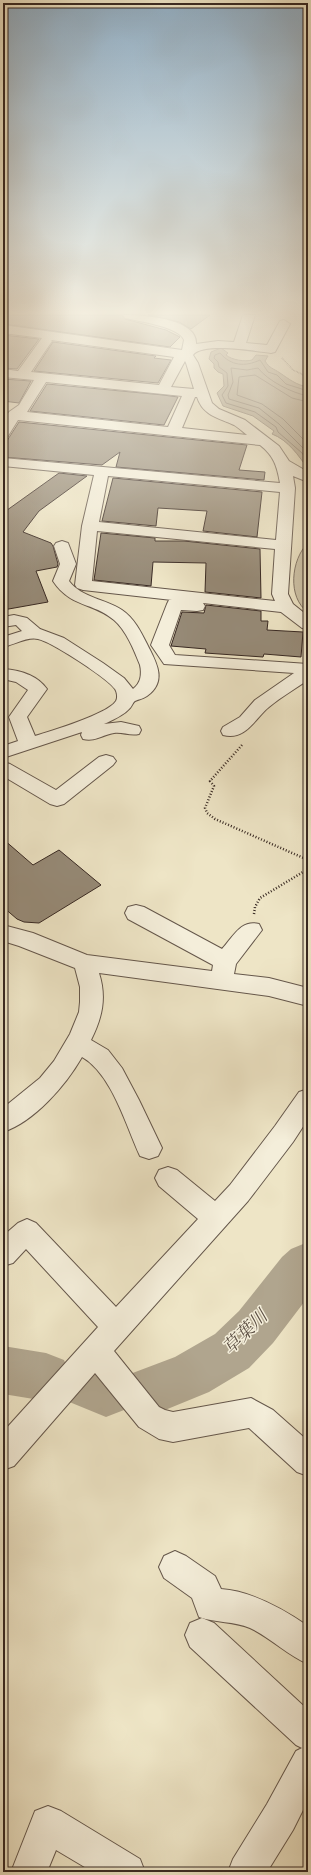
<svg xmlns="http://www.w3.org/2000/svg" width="311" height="1875" font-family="'IM FELL English','Noto Serif JP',serif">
<rect width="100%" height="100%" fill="#eee5c6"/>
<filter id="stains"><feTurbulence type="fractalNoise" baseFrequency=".005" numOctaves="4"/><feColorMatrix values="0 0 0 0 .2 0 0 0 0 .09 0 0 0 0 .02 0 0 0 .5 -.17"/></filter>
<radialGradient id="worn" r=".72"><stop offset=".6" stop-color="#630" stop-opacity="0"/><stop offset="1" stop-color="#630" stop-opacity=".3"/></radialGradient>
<path fill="#cfc5aa" stroke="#837666" d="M308 543V580L304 594 308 601V612C287 598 291 559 308 543Z"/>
<path fill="#b0a58e" stroke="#807363" d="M221 348 228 353 226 355C232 360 245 362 252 360L256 355 268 356 265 361C270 369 273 368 280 373 289 379 296 385 308 387V469C299 456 288 440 272 434L274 431 253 416 223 406 217 393 224 386 223 374 218 372 214 368V364L209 359 211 352Z"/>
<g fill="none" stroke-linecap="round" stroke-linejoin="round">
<g stroke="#746658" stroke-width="1">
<path d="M308 391 286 384 277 375 268 372 260 360C245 367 231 366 220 353L215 355 214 358 218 362 219 367 227 373 228 386 222 395 226 403 255 412 276 427 278 432 302 453 308 462"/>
<path d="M308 396C292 393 268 381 258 368L247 370 231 368 233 382 228 395 229 399 259 408 279 424 308 453"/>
<path d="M308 402 292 398 255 375 239 377 237 395 262 404 283 419 308 444"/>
</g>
<path fill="#b0a58e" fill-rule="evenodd" d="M308 1242V1297L273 1343 249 1368 209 1392 148 1417 130 1410 127 1402 124 1410 106 1417 67 1401 64 1394 46 1401 3 1394V1346L46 1353 64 1360 67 1367 85 1359 124 1374 127 1382 130 1374 175 1357 215 1334 239 1311 282 1257 291 1249Z"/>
</g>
<g fill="#968a77" stroke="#372822">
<path d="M3 315H122L125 319 166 330 180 337 170 347 3 324Z"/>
<path d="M148 315H210L191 329 179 322Z"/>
<path d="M3 335 39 339 17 369 3 368Z"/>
<path d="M53 342 156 356 154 358 171 360 158 383 34 371Z"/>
<path d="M3 379 31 381 19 403 3 401Z"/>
<path d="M47 384 163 395 178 397 164 425 30 411Z"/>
<path d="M19 422 247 445 239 470 265 472 264 480 116 467 120 452 102 465 3 457V447Z"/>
<path d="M59 473 87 476 39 511 23 532 51 543 53 546 58 564 57 567 36 571 48 602 3 610V513Z"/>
<path d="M113 478 262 492 257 537 203 531 207 511 158 508 156 526 102 521Z"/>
<path d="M101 533 155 538V541H184L260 549 261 598 205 592 206 563 153 562 151 586 94 580Z"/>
<path d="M206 605 261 611V621H268L267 630 303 632 301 657 264 654 263 657 205 653 206 649 171 646 182 612 204 613Z"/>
<path d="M3 839 33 865 59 850 101 885 39 923 24 922 17 919 3 907Z"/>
</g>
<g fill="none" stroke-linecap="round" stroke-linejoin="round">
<g stroke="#65574b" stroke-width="2">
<g id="street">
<path d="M123 315C141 315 198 318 196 344L218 341 234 342 243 315H255L246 343 267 345 280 321 284 320 290 324 275 352 271 353C255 351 203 342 193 355L198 363 212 403 219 409 245 420 279 446 289 461 308 472V482L293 476 295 488 288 594 293 604 308 616V629L302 628 281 612 203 603 205 606 203 610 197 611 181 610 169 645 175 655 308 664V680C295 689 281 697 269 707 255 718 246 741 223 735L221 731 223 727 240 717 255 700 294 673 164 664 151 645 167 604 169 600H172L83 590 77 588 75 585 82 526 94 475 3 466V458L280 483C277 466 274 456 260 445L18 420 8 436 3 437V422L9 412 19 405 34 380 3 377V369L18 371 42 338 3 333V325L182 350 184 340C180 327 138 321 125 318ZM51 340 174 357 159 385 31 372 52 341ZM185 361 186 363 194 389 171 387ZM46 382 163 394 182 396 168 427 27 412ZM195 397H197C203 416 219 418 234 425 239 428 243 432 247 435L182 428ZM108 476 280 492 276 540 99 522ZM97 531 275 549 272 594 275 601 92 581Z"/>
<path d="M62 541 68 543 76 564 69 581C82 598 106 599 122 610 134 618 141 632 147 644 156 662 168 681 147 696 143 699 139 699 135 701 133 702 132 706 130 708 124 715 113 720 104 724L121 722 139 726 141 730 139 734C130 736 123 732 114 733 102 735 95 742 83 739L81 735 82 732 3 758V746L18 741 9 717 28 690 16 682 3 679V669C19 670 37 675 47 689L27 717 35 736C51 731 108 714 116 701 118 698 117 692 115 689 107 678 52 642 38 639 28 636 13 645 3 647V637L22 631 16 625 3 627V617L14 615 27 618 40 629 64 638 103 663 124 678 133 689C141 683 142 674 140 665 134 650 126 630 114 620 93 602 71 608 53 581L60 564 54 546 56 543Z"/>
<path d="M106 755 113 757 116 761 113 765 64 804 57 806 50 804 3 776V762L10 764 56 790 99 757Z"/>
<path d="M136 905 144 907 222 949C233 937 241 919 259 924L262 930 236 964 234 974 269 978 308 988V1006L269 996 99 973C107 998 102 1018 91 1040L108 1050 122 1068 139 1100 162 1148 158 1156 149 1159 140 1156C126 1126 112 1074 82 1057 66 1085 34 1122 3 1132V1108L40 1078 54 1061 70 1034 79 1012 80 1002V987L75 968 19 946 3 941V925L33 933 87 955 212 971 213 965 128 919 125 913 128 907Z"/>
<path d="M308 1089V1119L293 1142 248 1201 114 1351 159 1407 165 1410 173 1412 251 1398 273 1410 308 1441V1476L297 1472 249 1428 173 1442 159 1439 139 1427 95 1373 14 1466 3 1470V1432L98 1327 26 1249 13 1263 3 1266V1236L18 1223 27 1219 36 1223 116 1307 198 1219 159 1186 155 1178 159 1170 168 1167 177 1170 215 1201 230 1185 275 1126 299 1092Z"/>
<path d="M175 1551 186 1556 215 1576 221 1589C252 1591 283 1609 308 1626V1664C287 1655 271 1638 250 1628 234 1621 216 1623 199 1617L192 1598 164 1578 159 1567 164 1556Z"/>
<path d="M202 1618 214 1623 308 1710V1800L293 1830 267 1872H228L233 1859 267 1804 296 1751 302 1748 296 1745 190 1647 185 1635 190 1623Z"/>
<path d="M48 1806 61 1811 140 1859 145 1872H93L56 1850 47 1872H11L35 1811Z"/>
</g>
</g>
<path stroke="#372822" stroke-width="1.5" stroke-dasharray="0.5 1" stroke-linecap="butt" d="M282 358 293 370 308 377"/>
<g stroke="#372822" stroke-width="2.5" stroke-dasharray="1 2" stroke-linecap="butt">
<path d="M242 745 210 781 214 786 205 808 207 813 215 819 308 860"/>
<path d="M254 914 255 907 260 898 308 869"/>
</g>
<use href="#street" fill="#f4eeda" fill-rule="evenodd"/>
</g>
<linearGradient id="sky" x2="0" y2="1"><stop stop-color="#91aec4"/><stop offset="0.54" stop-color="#f7f3e5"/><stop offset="1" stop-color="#f7f3e5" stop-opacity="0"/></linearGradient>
<rect width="311" height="578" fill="url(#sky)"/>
<g text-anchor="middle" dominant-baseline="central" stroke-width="3" stroke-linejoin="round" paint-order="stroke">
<g font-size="18" font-style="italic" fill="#5b4e42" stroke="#f4eeda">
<text transform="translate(246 1333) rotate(-44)">草葉川</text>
</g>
</g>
<rect width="311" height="1875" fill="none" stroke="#eee5c6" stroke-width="16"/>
<rect x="4" y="4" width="303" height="1867" fill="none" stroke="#372822" stroke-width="2"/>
<rect x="8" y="8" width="295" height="1859" fill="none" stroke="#372822"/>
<rect width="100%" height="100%" filter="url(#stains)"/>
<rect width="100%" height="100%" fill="url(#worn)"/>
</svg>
